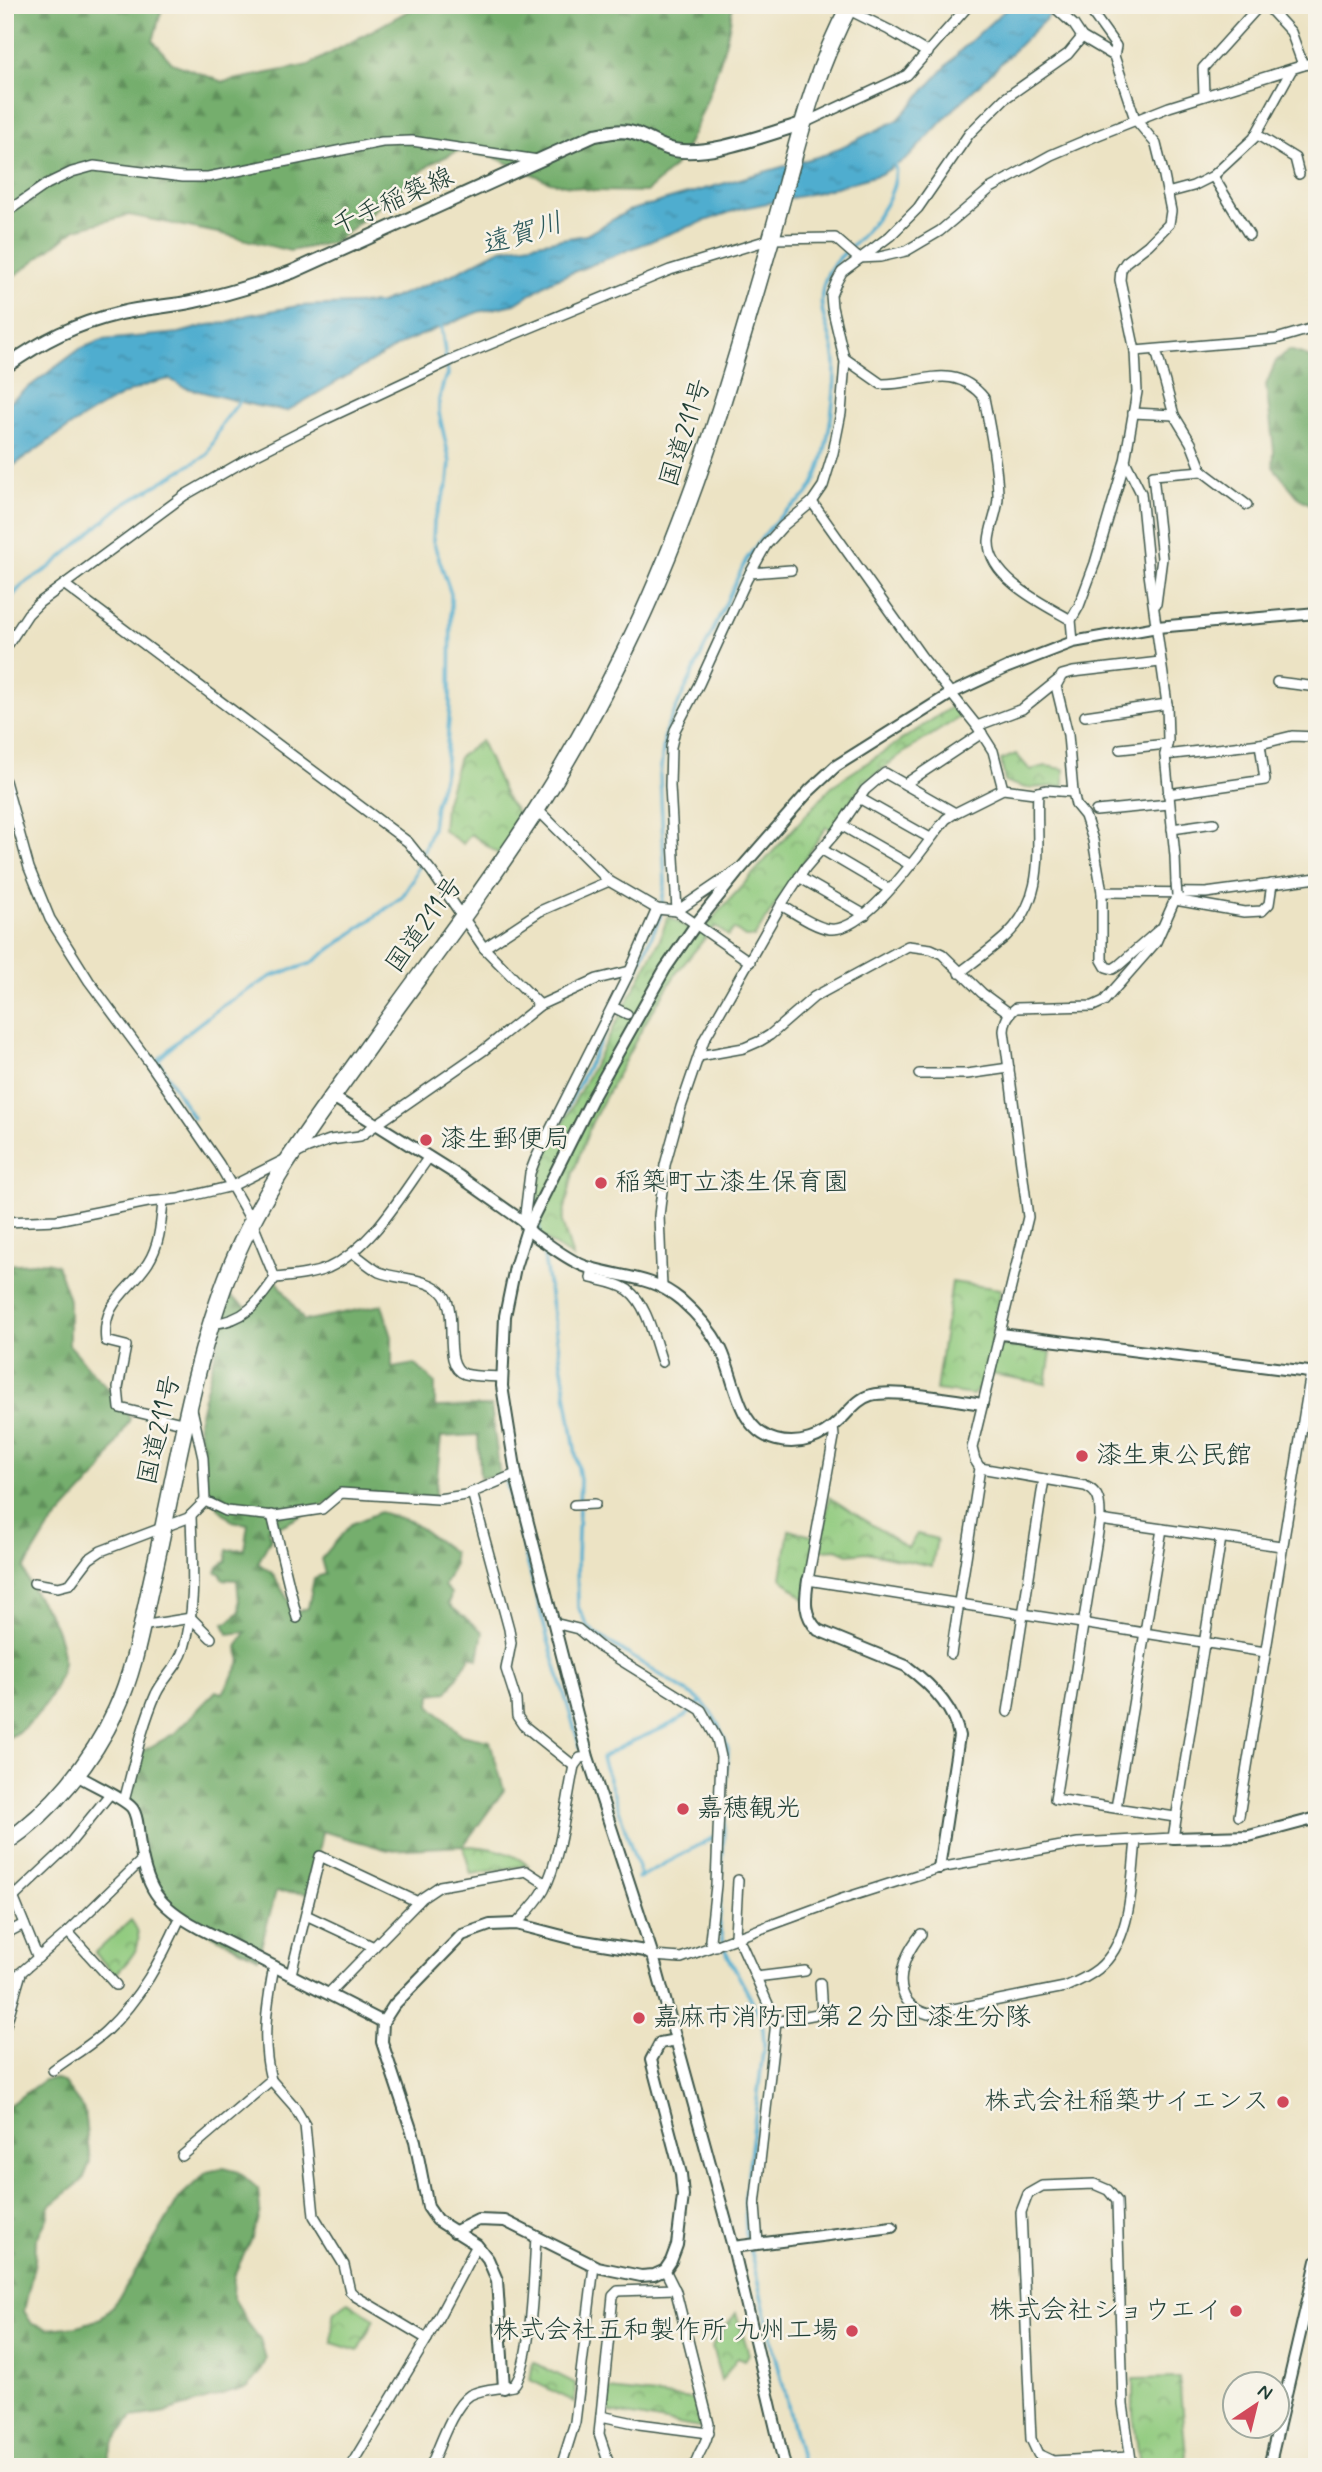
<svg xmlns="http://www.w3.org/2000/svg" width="1322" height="2472" font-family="Mynerve,'Klee One',sans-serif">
<defs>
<pattern id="forest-firs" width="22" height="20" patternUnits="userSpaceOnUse" patternTransform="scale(1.75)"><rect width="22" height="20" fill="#74ae6d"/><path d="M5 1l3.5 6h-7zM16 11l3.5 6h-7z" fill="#5f8f5a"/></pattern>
<pattern id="park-crowns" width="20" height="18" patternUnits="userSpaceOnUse" patternTransform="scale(1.75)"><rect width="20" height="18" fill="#90ca7e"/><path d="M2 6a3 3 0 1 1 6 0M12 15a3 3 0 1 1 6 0" fill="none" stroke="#75a568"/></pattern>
<pattern id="water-ripples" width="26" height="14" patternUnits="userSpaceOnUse" patternTransform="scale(1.75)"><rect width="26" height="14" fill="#50adcf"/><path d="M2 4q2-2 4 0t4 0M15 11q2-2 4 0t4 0" fill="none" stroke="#428ea9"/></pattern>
</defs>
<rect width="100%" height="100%" fill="#f7f3e8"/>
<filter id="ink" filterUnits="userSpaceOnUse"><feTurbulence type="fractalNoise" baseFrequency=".0143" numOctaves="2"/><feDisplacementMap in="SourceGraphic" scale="14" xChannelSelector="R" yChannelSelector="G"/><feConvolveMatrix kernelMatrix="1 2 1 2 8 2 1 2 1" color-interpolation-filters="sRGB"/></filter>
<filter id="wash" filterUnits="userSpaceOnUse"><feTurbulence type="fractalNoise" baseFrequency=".00686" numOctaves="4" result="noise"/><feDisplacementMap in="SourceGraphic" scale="28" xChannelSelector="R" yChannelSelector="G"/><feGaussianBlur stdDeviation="1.57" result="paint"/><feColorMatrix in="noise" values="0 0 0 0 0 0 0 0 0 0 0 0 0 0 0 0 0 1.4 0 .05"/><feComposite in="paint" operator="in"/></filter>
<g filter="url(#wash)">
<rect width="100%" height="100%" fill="#ece3c4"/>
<g fill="url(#forest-firs)" stroke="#4a7650" stroke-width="2">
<path d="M5 5H163L153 41 172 63 223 82 309 65 419 5H732C731 40 698 133 677 162 670 173 656 183 646 192L596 191 550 182 494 157 458 151 432 163 335 242 290 251 223 234 129 215 76 229 16 275 5 280Z"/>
<path d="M1289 350 1305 355 1317 364V508L1299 498 1273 467 1274 451 1266 385 1276 361Z"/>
<path d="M47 1262 57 1265 69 1300V1345C81 1356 85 1366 95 1375 112 1393 118 1396 130 1419L101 1471 49 1528 24 1569C29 1591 46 1606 55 1626 59 1635 64 1654 63 1663 57 1694 34 1727 5 1739V1265Z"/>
<path d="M275 1278 304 1321 382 1305 392 1337V1368L415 1364 435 1383V1407L491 1406 500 1476 480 1478 478 1435 441 1437 435 1498 349 1492 275 1529 268 1528 271 1538 258 1563 272 1573 296 1613 308 1608 314 1578 325 1574 321 1559 351 1524 380 1512 410 1521 453 1552 454 1565 444 1586 451 1593 449 1605 483 1632 478 1659 471 1656 447 1692 431 1694 430 1705 461 1735 490 1741 504 1790 463 1846 388 1850 322 1831 311 1894 276 1891 258 1958 199 1928 156 1896 136 1817 124 1801 136 1755 175 1733 216 1691 223 1693 241 1661 237 1647 246 1632 228 1634 224 1623 229 1622 240 1611 237 1580 222 1579 221 1574 216 1572 218 1567 226 1561 227 1550 244 1549 248 1524 232 1521 218 1508 206 1486 198 1421 230 1296 250 1309Z"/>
<path d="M53 2079 63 2082 84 2110 90 2162 83 2180 50 2206 47 2219 36 2240 35 2261 24 2311 32 2324 48 2329 77 2326 101 2319 122 2294 180 2197 207 2172 224 2168 239 2172 258 2189 260 2211 252 2238 234 2275 233 2296 247 2322 260 2339 266 2360 258 2376 248 2387 166 2412 132 2417 114 2442 105 2467H5V2108L44 2080Z"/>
</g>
<g fill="url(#park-crowns)" stroke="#588459" stroke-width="2">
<path d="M953 706 960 717 900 755 860 787 831 830 826 827 754 937H745L734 929 728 936 715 926 677 972 645 1023 592 1122 573 1173 562 1222 573 1258 541 1236 534 1202 548 1152 659 942 668 916 683 925 696 937 832 786Z"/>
<path d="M481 741 507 800 523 819 499 854 471 834 463 844 443 830 445 805 459 757Z"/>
<path d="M1016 754 1030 770 1046 766 1064 769V786L1026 788 1005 782 1001 760Z"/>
<path d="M952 1282 1001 1289 991 1344 1051 1352 1046 1384 986 1373 979 1387 973 1395 936 1390Z"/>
<path d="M829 1497 908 1548 917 1534 937 1539 932 1566 866 1552 848 1554 837 1549 822 1550 823 1536 816 1539 806 1601 781 1578 789 1530 816 1537 823 1534Z"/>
<path d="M463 1846C487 1846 509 1850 528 1865L471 1874Z"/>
<path d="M131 1920C149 1943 131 1958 115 1975L95 1953Z"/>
<path d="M348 2302 374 2319 358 2351 332 2343 333 2314Z"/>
<path d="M736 2313 749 2354 745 2360 738 2357 721 2381 712 2346Z"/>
<path d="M533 2362 575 2383V2402L530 2380Z"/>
<path d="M1179 2378 1187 2467H1140L1133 2414V2379Z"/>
<path d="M609 2390 701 2400 706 2422 699 2428 609 2412Z"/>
</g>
<path fill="url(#water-ripples)" stroke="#387582" stroke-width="2" d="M1010 5H1060L946 117 908 158 881 174 815 193 739 209 671 233 551 281 515 304 478 312 407 341 287 411 257 406 183 387 170 379C115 388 53 440 5 471V405L80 349 102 340 179 333 208 325 226 323 248 315 298 306 380 303 451 275 501 249 586 235 628 211 827 154 898 120 960 51Z"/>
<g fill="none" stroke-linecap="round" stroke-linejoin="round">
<g stroke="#50adcf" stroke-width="3.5">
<path d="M5 605 22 585 49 568 121 506 207 455 222 424 242 398"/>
<path d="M193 1118 158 1060 183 1036 222 1006 272 976 310 964 402 897 413 880 432 828 435 805 445 771 450 705 451 594 433 541 434 521 448 483 450 462 439 413V400L444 381 448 375 441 324"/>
<path d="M555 1131 640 963 660 917 665 883 660 776 665 732 746 560C758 543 770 526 786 511 793 505 802 501 807 494 827 469 835 398 835 366 835 330 810 313 828 273 833 262 844 254 853 245 873 225 900 194 895 164"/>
<path d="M535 1207 533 1183 549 1141"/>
<path d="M537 1218 540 1234"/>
<path d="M542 1245 580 1480 577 1559 578 1607 587 1625 595 1633 701 1701C715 1715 722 1731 728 1749L719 1926 725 1950 759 2014 763 2029 764 2044 745 2198 746 2234 803 2467"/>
<path d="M506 1481 547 1636 580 1747"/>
<path d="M641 1877 602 1758C629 1737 684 1727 701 1701"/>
<path d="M638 1878 716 1836"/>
</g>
</g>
</g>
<g filter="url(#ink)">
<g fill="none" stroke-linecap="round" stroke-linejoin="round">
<g stroke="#3e564a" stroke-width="12">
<g id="minor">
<path d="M839 5 889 30 928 53"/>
<path d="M1052 5 1074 25 1082 37 1114 56 1135 119 1156 144 1164 176 1171 211 1169 224 1148 245 1126 262 1121 270 1120 280 1135 351 1137 392 1125 461 1095 563 1079 606 1071 620 1073 642"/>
<path d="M1266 5 1291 32 1303 65"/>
<path d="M1088 7 1116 46 1114 56"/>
<path d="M1204 95 1203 68 1260 5"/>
<path d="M804 123 907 75 969 5"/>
<path d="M1256 134 1295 158 1299 174"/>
<path d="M1213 176 1254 138 1292 69"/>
<path d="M1167 193 1193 186 1213 176 1249 235"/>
<path d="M5 213 47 184 72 172 94 166 183 177H208L382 142 412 141 538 160"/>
<path d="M1156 350 1174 415 1191 443 1202 471 1153 475 1162 558 1156 604"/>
<path d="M1135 351 1276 339 1317 327"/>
<path d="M844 358 881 384C920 385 953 360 984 398 990 429 997 463 998 494 999 510 990 525 989 541 988 578 1043 604 1071 620"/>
<path d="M1133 413 1174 415"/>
<path d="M1125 461 1141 493 1149 574 1167 704 1168 740 1165 755 1175 856 1176 883"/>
<path d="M1202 471 1247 505"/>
<path d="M812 502 922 657 977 726 993 751 1003 789"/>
<path d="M750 573 791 570"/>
<path d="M65 585 408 842 432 872 484 948 540 1005"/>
<path d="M5 649 28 614 39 603 185 495 253 456 326 419 454 359 670 270 771 239 835 238 858 258 880 257 906 251 940 231 991 188 1051 155 1098 135 1169 107 1317 61"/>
<path d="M1160 662 1073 672 1062 675 1056 686 1068 735 1073 792 1076 805 1085 816 1093 840 1102 892 1206 893 1317 878"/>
<path d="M1277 682 1317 687"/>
<path d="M1085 716 1167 704"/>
<path d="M977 726 1022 709 1058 680"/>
<path d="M1120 749 1167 744"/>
<path d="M1165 755 1260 744 1292 736 1317 737"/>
<path d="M5 781 29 868 50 919 89 981 149 1062 219 1164 252 1222 275 1278C257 1304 246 1320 212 1324"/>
<path d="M905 784 982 733"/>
<path d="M1168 794 1265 780 1260 744"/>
<path d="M859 798 930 838"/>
<path d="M537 809 609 881 657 909 677 911 750 962"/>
<path d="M1096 811 1169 804"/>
<path d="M841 825 909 864"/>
<path d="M1172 829 1214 823"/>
<path d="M821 849 889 889"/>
<path d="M799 877 865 915"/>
<path d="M1102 892V960L1106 967 1113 969 1119 965 1160 929"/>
<path d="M1175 900 1244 912 1262 911 1269 904 1272 884"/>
<path d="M781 905C795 913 814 927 830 929 867 933 924 846 946 819L955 813"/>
<path d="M677 911 670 786 671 747 675 730 699 684 747 579 766 545 783 526 812 502 823 486 833 453 841 413 845 362 832 307 831 295 836 283 842 272 890 236 918 208 969 134 1004 99 1068 54 1082 37"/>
<path d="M677 911 739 869"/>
<path d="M484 948 540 911 609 881"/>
<path d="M959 973C975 961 992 949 1006 936 1049 895 1035 844 1038 792"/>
<path d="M617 1009 627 1014"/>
<path d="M699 1056 744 1048 760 1041 770 1035 814 997 908 946 931 949 942 954 982 993 1009 1013"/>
<path d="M919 1074H967L1009 1068"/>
<path d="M163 1201C161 1223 160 1244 148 1263 130 1291 101 1302 106 1341L126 1346 118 1388 120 1408 186 1424"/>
<path d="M5 1222 57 1220 148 1202 178 1199 232 1186 308 1148 330 1140 360 1136 484 1050 540 1005 597 979 630 971"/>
<path d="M524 1222 530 1173 535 1160 630 971 657 909"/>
<path d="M353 1253C361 1259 370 1267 379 1272 398 1280 431 1277 444 1295 459 1316 441 1366 465 1374 476 1377 491 1376 502 1377"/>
<path d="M593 1268 591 1278C603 1281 618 1283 628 1290 648 1305 654 1340 662 1362"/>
<path d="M275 1278C293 1276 311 1275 328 1268 372 1248 401 1195 429 1157"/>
<path d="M662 1287 659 1216 665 1165 681 1107 704 1040 781 905 806 867 837 831 865 790 885 773 955 813 1003 789 1034 793 1046 790 1073 792"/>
<path d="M192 1409 203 1458 205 1501 226 1511 275 1516 322 1509 341 1493 438 1499 466 1495 516 1474"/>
<path d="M833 1426 834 1437 808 1580 1265 1652"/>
<path d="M980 1468 1085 1486C1101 1493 1100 1504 1100 1520L1055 1799 1175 1817"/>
<path d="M472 1492 509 1629 511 1643 506 1669 516 1700 517 1716 523 1725 574 1766"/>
<path d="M574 1505 595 1504"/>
<path d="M272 1515 297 1618"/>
<path d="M1100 1520 1281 1546"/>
<path d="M34 1583 58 1587 70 1584 89 1559 101 1551 188 1518 205 1501"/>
<path d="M554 1623 578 1629 601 1648 701 1710 717 1739 721 1757 716 1885 710 1940 716 1946"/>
<path d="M141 1626 191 1618 211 1638"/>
<path d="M951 1654 980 1468 975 1460 972 1448 1028 1217 1004 1031C1005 1020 1008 1014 1016 1008L1093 1006 1104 1001 1156 942 1177 895"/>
<path d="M1008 1712 1044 1479"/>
<path d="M124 1801C134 1765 141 1728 156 1694 164 1677 179 1666 184 1648 197 1605 192 1560 191 1515"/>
<path d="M1116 1808 1162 1529"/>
<path d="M1239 1816 1311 1372"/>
<path d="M5 1877 38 1958"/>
<path d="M738 1880 735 1935 742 1946 776 2022 755 2205 758 2243"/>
<path d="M14 1897 66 1848 110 1794"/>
<path d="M306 1915 374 1947"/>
<path d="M516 1924C526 1913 537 1903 544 1890 561 1857 566 1803 574 1766L580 1758 588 1757"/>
<path d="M68 1932 116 1985"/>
<path d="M5 1934 24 1924"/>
<path d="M921 1934C900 1960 887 2002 928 2014L1065 1987C1077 1982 1088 1977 1098 1969 1133 1940 1131 1882 1136 1841"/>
<path d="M653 1956 681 1958 842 1899 939 1868 1078 1843 1173 1838 1221 1538"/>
<path d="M291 1974 320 1856 418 1902"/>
<path d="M756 1977 805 1971"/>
<path d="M5 1986 68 1932 142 1860"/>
<path d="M329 1993 422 1898 440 1886 526 1871 546 1884"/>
<path d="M776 2022 822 2013 820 1983"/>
<path d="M5 2028 21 1973"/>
<path d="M53 2070C70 2057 90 2046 106 2031 140 1999 161 1960 180 1918"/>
<path d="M271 2080 294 2106 305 2125 314 2216 344 2265 350 2291 355 2296 427 2339"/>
<path d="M182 2156 271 2080C261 2040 267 2005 274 1966"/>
<path d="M665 2270 676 2292 709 2424C708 2447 697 2450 695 2467"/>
<path d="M601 2416 639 2424 709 2433"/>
<path d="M1130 2457 1053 2461 1038 2454 1031 2439 1021 2212 1028 2194 1042 2186 1094 2184 1108 2190 1117 2201 1123 2405 1132 2467"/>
<path d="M350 2467 427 2339 477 2245"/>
<path d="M440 2467 432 2463C440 2445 453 2406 470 2395 483 2388 499 2389 513 2386 532 2369 534 2266 536 2237"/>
<path d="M561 2467 575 2422 594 2266"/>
<path d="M610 2467 599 2434 613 2296 618 2291 675 2289"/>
</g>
</g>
<g stroke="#3e564a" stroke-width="14">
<g id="tertiary">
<path d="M333 1097 459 1176 524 1222C528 1232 537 1237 546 1243 559 1252 572 1262 587 1267 622 1278 651 1275 681 1300 697 1314 711 1330 721 1349 736 1380 737 1430 776 1440 799 1446 822 1438 839 1421 849 1412 857 1399 871 1395 894 1389 956 1400 982 1404"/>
<path d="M1001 1334 1317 1373"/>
<path d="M808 1580C805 1600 803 1615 818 1630L906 1666C929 1683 954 1706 959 1736L939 1868"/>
<path d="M77 1775C89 1783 124 1798 132 1808 138 1816 138 1830 139 1839 146 1888 156 1905 199 1928L383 2022"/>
<path d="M1173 1838 1249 1836 1317 1818"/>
<path d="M454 2232 478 2220 505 2221 597 2267 641 2276 654 2275 665 2270 671 2261 677 2245 683 2196 681 2174 651 2060 660 2043 676 2040"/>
<path d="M733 2247 892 2227"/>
<path d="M504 2388 497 2280 488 2259 477 2245 437 2220 428 2207 415 2141 382 2042 383 2022 394 2005 462 1935 490 1925 516 1924 578 1940 645 1951 653 1956"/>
<path d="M785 2467 733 2247 653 1956 588 1757 517 1480 502 1386 505 1316 515 1267 527 1229 593 1097 665 969 696 924 737 873 809 791 836 766 952 693 1008 667 1073 642 1157 627 1317 613"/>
<path d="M1269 2467 1317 2261"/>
</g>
</g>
<g stroke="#3e564a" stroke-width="16">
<path id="secondary" d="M5 367C43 340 75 324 121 313 145 307 170 307 195 301 228 294 260 284 292 272L595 135C607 133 621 129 633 133 647 137 659 147 674 150 711 157 766 134 802 124"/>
</g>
<g stroke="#3e564a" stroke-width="19">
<path id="trunk" d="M5 1843C52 1811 92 1762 116 1710 136 1667 143 1617 154 1571 177 1468 193 1360 233 1262 266 1182 321 1114 370 1044 426 966 485 890 537 809 570 757 600 702 627 647 691 517 731 378 771 239 794 160 810 78 850 5"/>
</g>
<use href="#minor" stroke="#fff" stroke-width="9"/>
<use href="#tertiary" stroke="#fff" stroke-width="10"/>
<use href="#secondary" stroke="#fff" stroke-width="12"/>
<use href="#trunk" stroke="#fff" stroke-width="16"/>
<g stroke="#3e564a" stroke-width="12" stroke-linecap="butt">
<path id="minor-bridge" d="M1176 883 1177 895"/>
</g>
<use href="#minor-bridge" stroke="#fff" stroke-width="9"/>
</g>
</g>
<g fill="#d1495b" stroke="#f7f3e8" stroke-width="2.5">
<circle cx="426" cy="1140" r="7"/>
<circle cx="601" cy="1183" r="7"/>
<circle cx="1082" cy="1456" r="7"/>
<circle cx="683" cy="1809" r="7"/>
<circle cx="639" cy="2018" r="7"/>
<circle cx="1283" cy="2102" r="7"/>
<circle cx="1236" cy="2311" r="7"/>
<circle cx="852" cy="2331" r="7"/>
</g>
<g text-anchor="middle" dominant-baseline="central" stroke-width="5" stroke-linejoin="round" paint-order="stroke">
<g font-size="26" fill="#1f3d34" stroke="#f7f3e8">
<text transform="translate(393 202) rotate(-24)">千手稲築線</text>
<text transform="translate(686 433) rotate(-72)">国道211号</text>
<text transform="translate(425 925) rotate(-54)">国道211号</text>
<text transform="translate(160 1430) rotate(-77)">国道211号</text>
</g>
<g font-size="26" fill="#1f3d34" stroke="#f7f3e8" text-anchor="start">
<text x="440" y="1140">漆生郵便局</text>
<text x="615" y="1183">稲築町立漆生保育園</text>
<text x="1096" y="1456">漆生東公民館</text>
<text x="697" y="1809">嘉穂観光</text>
<text x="653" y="2018">嘉麻市消防団 第２分団 漆生分隊</text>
<text x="1269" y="2102" text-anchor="end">株式会社稲築サイエンス</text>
<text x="1222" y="2311" text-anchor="end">株式会社ショウエイ</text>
<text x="838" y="2331" text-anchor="end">株式会社五和製作所 九州工場</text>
</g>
<g font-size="28" font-style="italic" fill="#2b595b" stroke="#f7f3e8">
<text transform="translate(522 235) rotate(-17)">遠賀川</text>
</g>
</g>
<rect width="1322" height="2472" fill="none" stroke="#f7f3e8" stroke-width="28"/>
<g transform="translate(1256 2405) rotate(35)"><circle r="33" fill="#f7f3e8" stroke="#a1aaa0" stroke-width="2"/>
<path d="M0-5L12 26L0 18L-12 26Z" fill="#d1495b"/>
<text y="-10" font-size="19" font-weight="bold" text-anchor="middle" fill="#1f3d34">N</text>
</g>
</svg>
